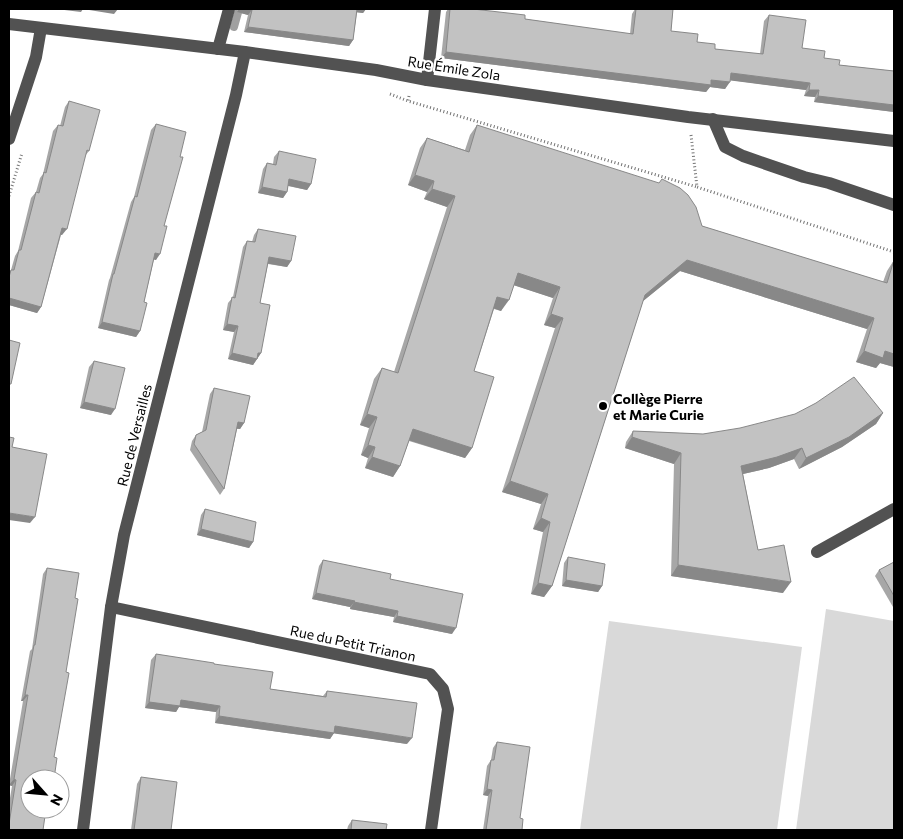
<svg xmlns="http://www.w3.org/2000/svg" width="903" height="839" font-family="Commissioner,sans-serif">
<rect width="100%" height="100%" fill="#fff"/>
<g fill="#d9d9d9">
<path d="M826 609 894 621V830H796Z"/>
<path d="M609 621 802 647 777 830H580Z"/>
</g>
<g fill="none" stroke-linecap="round" stroke-linejoin="round">
<path stroke="#a0a0a0" stroke-width="8" d="M234 27 239 9"/>
<g stroke="#747474" stroke-width="3" stroke-dasharray="1 2.5" stroke-linecap="butt">
<path d="M390 94 408 101"/>
<path d="M409 96 408 101 697 187"/>
<path d="M691 135 697 187 894 252"/>
<path d="M9 196 22 153"/>
</g>
<g stroke="#525252" stroke-width="12">
<path d="M9 24 245 52 376 70 427 80 688 117 894 141"/>
<path d="M218 49 229 9"/>
<path d="M427 80 435 9"/>
<path d="M713 119 725 147 743 156 804 177 829 183 894 205"/>
<path d="M9 139 36 57 41 28"/>
<path d="M817 552 894 509"/>
<path d="M111 607 430 674 443 689 448 709 431 830"/>
<path d="M83 830 111 607 124 535 236 95 245 52"/>
</g>
</g>
<g fill="#a7a7a7">
<path d="M237 9H366L363 13 357 12 353 40 349 46 244 32 248 15 237 12Z"/>
<path d="M448 9H473L525 19 630 34 632 14 635 9H673L671 31 697 42 715 49 760 54 764 21 769 15 802 48 839 65 894 71V112L814 102 815 97 804 96 806 90 730 80 725 89 710 87 706 92 441 58 446 12Z"/>
<path d="M69 101 89 151 85 156 62 235H61L41 307 37 313 9 305V272L11 270 15 256 18 251 31 198 36 192 40 178 43 174 53 131 58 125 60 126 65 107Z"/>
<path d="M156 124 164 226 156 260 154 259 144 302 140 331 136 337 98 328 109 280 110 278 131 202 134 197 151 130Z"/>
<path d="M477 125 702 226 883 282 887 271 894 260V367L880 363 876 368 856 362 867 329 680 271 643 301 552 586 544 597 531 594 543 532 533 529 541 504 502 492 555 328 544 325 553 298 514 285 501 311 494 309 474 371 472 448 465 458 409 441 400 466 393 477 365 468 368 458 361 455 369 428 360 425 374 379 382 368 394 372 447 207 424 199 427 192 408 185 420 148 427 138 465 150 470 135Z"/>
<path d="M279 151 311 184 307 190 288 186 287 192 283 198 258 193 263 169 267 163 273 164 274 157Z"/>
<path d="M258 229 291 261 287 267 268 264 260 303 261 353 253 365 228 359 234 332 223 330 228 303 233 297 243 247 247 241 252 242 254 235Z"/>
<path d="M94 361 111 415 80 408 89 367Z"/>
<path d="M214 388 244 423 240 429H237L224 489 220 495 190 450 192 441 196 435 202 432 210 394Z"/>
<path d="M883 413 876 424 842 447 799 469 794 459 769 468 743 474 758 550 783 593 671 576 674 464 625 448 626 442 633 431 703 434Z"/>
<path d="M205 509 253 542 249 548 197 535 201 515Z"/>
<path d="M568 557 602 586 598 592 562 586 564 563Z"/>
<path d="M323 560 390 579 452 634 393 622 394 617 350 609V607L312 599 319 566Z"/>
<path d="M894 562V606L893 607 875 576 879 570Z"/>
<path d="M47 568 9 830V804L12 786 9 785 23 701H21L30 651 32 649 43 574Z"/>
<path d="M156 654 214 664 270 689 323 696 327 691 407 744 334 733 330 739 215 723 216 712 179 707 176 712 145 708 151 660Z"/>
<path d="M497 742 520 818 522 830H483L488 796 483 795 487 766 491 760 493 748Z"/>
<path d="M141 777 171 830H131L137 784Z"/>
<path d="M352 820 386 830H347L348 826Z"/>
</g>
<g fill="#888">
<path d="M56 9H118L114 14 83 9 81 12Z"/>
<path d="M239 9H249L252 10 248 15 237 12Z"/>
<path d="M356 9H366L363 13 353 12Z"/>
<path d="M248 27 353 40 349 46 244 32Z"/>
<path d="M446 52 711 80 730 82 725 89 710 87 706 92 441 58Z"/>
<path d="M731 73 810 83 806 90 727 80Z"/>
<path d="M809 90H819L815 97 804 96Z"/>
<path d="M818 96 894 105V112L814 102Z"/>
<path d="M415 175 434 181 427 192 408 185Z"/>
<path d="M289 179 311 184 307 190 285 185Z"/>
<path d="M262 187 287 192 283 198 258 193Z"/>
<path d="M432 189 455 196 447 207 424 199Z"/>
<path d="M62 228 67 229 62 235 58 234Z"/>
<path d="M155 253 160 254 156 260 151 259Z"/>
<path d="M269 257 291 261 287 267 265 263Z"/>
<path d="M687 260 874 318 867 329 680 271 637 306 645 295Z"/>
<path d="M518 273 560 287 553 298 510 284Z"/>
<path d="M497 297 509 300 501 311 490 307Z"/>
<path d="M9 298 41 307 37 313 9 305Z"/>
<path d="M551 314 563 318 555 328 544 325Z"/>
<path d="M102 322 140 331 136 337 98 328Z"/>
<path d="M227 324 238 326 234 332 223 330Z"/>
<path d="M864 351H885L894 354V367L880 363 876 368 856 362Z"/>
<path d="M232 353H261L253 365 228 359Z"/>
<path d="M84 402 115 409 111 415 80 408Z"/>
<path d="M883 413 876 424 842 447 799 469 806 458Z"/>
<path d="M367 414 377 417 369 428 360 425Z"/>
<path d="M238 422 244 423 240 429 234 428Z"/>
<path d="M413 429 472 448 465 458 405 439Z"/>
<path d="M632 437 681 453 674 464 625 448Z"/>
<path d="M368 445 375 447 368 458 361 455Z"/>
<path d="M802 448 794 459 769 468 734 476 741 466Z"/>
<path d="M372 457 400 466 393 477 365 468Z"/>
<path d="M510 481 548 494 541 504 502 492Z"/>
<path d="M9 513 35 517 30 523 9 520Z"/>
<path d="M541 518 550 522 543 532 533 529Z"/>
<path d="M201 529 253 542 249 548 197 535Z"/>
<path d="M678 565 791 582 783 593 671 576Z"/>
<path d="M566 580 602 586 598 592 562 586Z"/>
<path d="M538 583 552 586 544 597 531 594Z"/>
<path d="M316 593 355 601 350 607 312 599Z"/>
<path d="M354 602 398 611 394 617 350 609Z"/>
<path d="M397 616 456 628 452 634 393 622Z"/>
<path d="M25 695H28L23 701H21Z"/>
<path d="M181 700 220 706 216 712 179 707 176 712 145 708 149 702Z"/>
<path d="M219 716 334 733 330 739 215 723Z"/>
<path d="M335 726 412 738 407 744 331 733Z"/>
<path d="M14 779 16 780 12 786 9 785Z"/>
<path d="M487 789 492 790 488 796 483 795Z"/>
</g>
<g fill="#c2c2c2" stroke="#888">
<path d="M249 9H357L353 40 248 27 252 10Z"/>
<path d="M450 9H473L525 15V19L633 34 636 9H673L671 31 698 34 697 42 715 44V49L763 54 769 15 806 20 802 48 825 51 824 58 840 60 839 65 894 71V105L818 96 819 90H809L810 83 731 73 730 82 711 80V85L446 52Z"/>
<path d="M69 101 100 110 89 151 87 150 67 229 62 228 41 307 9 298V277L11 270H14L19 250H21L36 192 39 193 44 172 46 173 58 125 63 126Z"/>
<path d="M156 124 186 132 180 157H183L164 226H167L160 254 155 253 144 302 147 303 140 331 102 322 113 274H114L135 196 137 197Z"/>
<path d="M477 125 659 183 662 179 680 188 688 195 696 207 702 226 887 283 894 260V354L885 351 883 358 864 351 874 318 687 260 645 295 552 586 538 583 550 522 541 518 548 494 510 481 563 318 551 314 560 287 518 273 509 300 497 297 474 371 494 377 472 448 413 429 400 466 372 457 375 447 368 445 377 417 367 414 382 368 398 373 455 196 432 189 434 181 415 175 427 138 469 152Z"/>
<path d="M279 151 316 159 311 184 289 179 287 192 262 187 267 163 276 165Z"/>
<path d="M258 229 296 236 291 261 269 257 260 303 270 305 261 353H258L257 359 232 353 238 326 227 324 232 297 235 298 247 241 255 242Z"/>
<path d="M9 340 20 343 11 384H9Z"/>
<path d="M94 361 125 368 115 409 84 402Z"/>
<path d="M854 377 883 413 849 437 806 458 802 448 777 457 741 466 758 550 784 545 791 582 678 565 681 453 632 437 633 431 703 434 740 428 795 414 816 403Z"/>
<path d="M214 388 250 396 244 423 238 422 224 489 194 444 196 435 206 430Z"/>
<path d="M9 437 14 438 12 447 47 454 35 517 9 513Z"/>
<path d="M205 509 256 522 253 542 201 529Z"/>
<path d="M568 557 605 564 602 586 566 580Z"/>
<path d="M323 560 391 574 390 579 463 594 456 628 397 616 398 611 354 602 355 601 316 593Z"/>
<path d="M894 562V596L879 570Z"/>
<path d="M47 568 79 573 75 598 78 599 66 672 69 673 54 757 57 758 54 779H30V809H46L43 830H9V824L16 780 14 779 28 695H25L34 645H35Z"/>
<path d="M156 654 214 663V664L273 672 270 689 326 697 327 691 417 703 412 738 335 726 334 733 219 716 220 706 181 700 180 706 149 702Z"/>
<path d="M497 742 530 747 520 818 523 819 522 830H486L492 790 487 789 491 760H494Z"/>
<path d="M141 777 177 782 171 830H134Z"/>
<path d="M352 820 387 824 386 830H351Z"/>
</g>
<circle fill="#000" stroke="#fff" stroke-width="2" cx="603" cy="406" r="5"/>
<g text-anchor="middle" dominant-baseline="central" stroke-width="4.5" stroke-linejoin="round" paint-order="stroke">
<g font-size="14" fill="#000" stroke="#fff">
<text transform="translate(454 68) rotate(9)">Rue Émile Zola</text>
<text transform="translate(134 435) rotate(-76)">Rue de Versailles</text>
<text transform="translate(353 643) rotate(12)">Rue du Petit Trianon</text>
</g>
<g font-size="14" font-weight="bold" fill="#000" stroke="#fff" text-anchor="start">
<text x="613" y="398">Collège Pierre<tspan x="613" dy="16">et Marie Curie</tspan></text>
</g>
</g>
<rect width="903" height="839" fill="none" stroke="#000000" stroke-width="20"/>
<g transform="translate(45 794) rotate(117)"><circle r="24" fill="#ffffff" stroke="#999999"/>
<path d="M0-4L9 19L0 12L-9 19Z" fill="#000000"/>
<text y="-8" font-size="14" font-weight="bold" text-anchor="middle" fill="#000000">N</text>
</g>
</svg>
